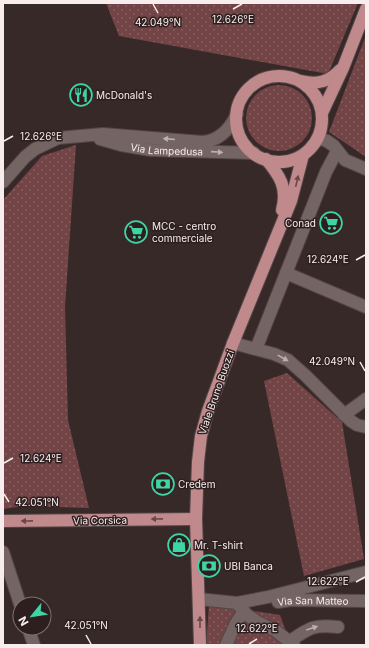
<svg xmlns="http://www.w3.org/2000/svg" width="369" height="648" font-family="Inter,sans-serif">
<defs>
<pattern id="grass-dots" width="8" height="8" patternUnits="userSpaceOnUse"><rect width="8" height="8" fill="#724446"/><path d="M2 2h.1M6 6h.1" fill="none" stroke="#875f61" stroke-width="1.8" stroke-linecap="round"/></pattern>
</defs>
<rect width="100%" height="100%" fill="#382929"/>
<g fill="url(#grass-dots)">
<path d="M106 3H358L328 74 119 36Z"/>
<path d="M366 35V157L329 132Z"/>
<circle cx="279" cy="118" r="33"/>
<path d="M76 145 65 307 68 420 89 508 23 506 3 509V200L42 156Z"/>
<path d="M287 373 342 422 364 559 304 576 264 381Z"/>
<path d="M209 606 235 608 280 615 291 645H206Z"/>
</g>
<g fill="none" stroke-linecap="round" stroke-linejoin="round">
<g stroke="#534647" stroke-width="14">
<g id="minor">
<path d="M318 138 327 141 334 146 345 160 366 169"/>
<path id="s1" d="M100 139 121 145 151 150 254 153"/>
<path d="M3 182 25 157 35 149 58 138 103 134 202 142C219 141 230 129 237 114"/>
<path d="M286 273 366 307"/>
<path d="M233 343 274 354 288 360 305 375 351 421 357 425 366 427"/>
<path d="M256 349 326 172 337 151"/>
<path d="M344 415 366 399"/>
<path d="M3 552 20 604"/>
<path d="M199 599 237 603 268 597 366 572"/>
<path id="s2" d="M278 602 291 600 366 601"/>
<path d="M237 603 246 614 256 621 276 631 294 645"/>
<path d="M28 628 34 645"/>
<path d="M290 641C309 628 314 624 338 627"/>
<path d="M226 645 236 623 244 611"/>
</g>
</g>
<g stroke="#534647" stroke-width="14">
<g id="major">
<circle cx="279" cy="119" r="43"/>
<path d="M301 81C317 85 329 82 340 70"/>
<path d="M322 113 343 68 366 9"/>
<path d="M266 159C280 176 288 188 282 210"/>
<path d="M3 521 196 519"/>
<path d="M200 645 196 519 198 462 201 436 208 411 233 343 291 201 303 155"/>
</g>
</g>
<use href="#minor" stroke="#756464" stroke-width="12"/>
<use href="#major" stroke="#c0898b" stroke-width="12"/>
</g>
<defs><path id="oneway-solid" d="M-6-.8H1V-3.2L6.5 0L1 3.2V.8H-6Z"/></defs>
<g fill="#bcafaf">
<use href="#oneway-solid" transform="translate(169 139) rotate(-175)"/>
<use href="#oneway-solid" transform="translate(217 152) rotate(4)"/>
<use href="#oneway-solid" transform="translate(283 358) rotate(29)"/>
<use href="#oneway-solid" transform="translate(312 628) rotate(-19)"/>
</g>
<g fill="#68494b">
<use href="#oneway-solid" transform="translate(297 181) rotate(-77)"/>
<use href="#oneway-solid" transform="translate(157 519) rotate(179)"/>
<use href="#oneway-solid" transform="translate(27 521) rotate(179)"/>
<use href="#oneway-solid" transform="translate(200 622) rotate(-90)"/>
</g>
<path fill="none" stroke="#f7eded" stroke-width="1.5" d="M153 4 158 13M233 9 242 4M4 141 13 136M356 260 365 255M360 362 365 371M4 463 13 458M4 494 9 502M356 582 365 577M86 635 91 644M249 644 257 639"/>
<defs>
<g id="restaurant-ring" transform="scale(1.15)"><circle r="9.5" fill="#2d1f20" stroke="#3ed4a3" stroke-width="1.5"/><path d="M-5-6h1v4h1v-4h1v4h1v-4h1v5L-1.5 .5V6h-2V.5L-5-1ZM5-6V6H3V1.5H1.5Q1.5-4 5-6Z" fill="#3ed4a3"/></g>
<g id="supermarket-ring" transform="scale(1.15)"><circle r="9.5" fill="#2d1f20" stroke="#3ed4a3" stroke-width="1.5"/><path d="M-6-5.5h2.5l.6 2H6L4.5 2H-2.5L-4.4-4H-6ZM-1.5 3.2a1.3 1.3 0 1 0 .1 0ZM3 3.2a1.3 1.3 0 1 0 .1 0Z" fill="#3ed4a3"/></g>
<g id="bank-ring" transform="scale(1.15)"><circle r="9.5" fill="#2d1f20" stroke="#3ed4a3" stroke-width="1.5"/><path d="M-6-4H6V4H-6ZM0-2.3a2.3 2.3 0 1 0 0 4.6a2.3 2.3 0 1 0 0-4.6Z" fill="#3ed4a3"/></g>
<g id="shop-ring" transform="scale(1.15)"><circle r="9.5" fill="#2d1f20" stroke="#3ed4a3" stroke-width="1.5"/><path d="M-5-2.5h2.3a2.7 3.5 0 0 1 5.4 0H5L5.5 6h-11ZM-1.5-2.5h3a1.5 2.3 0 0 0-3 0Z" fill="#3ed4a3"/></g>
</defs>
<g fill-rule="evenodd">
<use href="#restaurant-ring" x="81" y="95"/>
<use href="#supermarket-ring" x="331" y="223"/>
<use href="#supermarket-ring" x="136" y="232"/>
<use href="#bank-ring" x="163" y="484"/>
<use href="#shop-ring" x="179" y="545"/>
<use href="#bank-ring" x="209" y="566"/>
</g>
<g text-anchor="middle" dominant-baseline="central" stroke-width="3" stroke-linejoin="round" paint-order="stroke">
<g font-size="10" fill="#f7eded" stroke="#2d1f20" text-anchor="start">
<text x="96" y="95">McDonald's</text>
<text x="316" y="223" text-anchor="end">Conad</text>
<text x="152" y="226">MCC - centro<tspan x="152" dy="12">commerciale</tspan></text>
<text x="178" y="484">Credem</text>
<text x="194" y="545">Mr. T-shirt</text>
<text x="224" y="566">UBI Banca</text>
</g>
<g font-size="10" fill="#f7eded" stroke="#2d1f20">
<text stroke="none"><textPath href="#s1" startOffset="68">Via Lampedusa</textPath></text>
<text transform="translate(216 392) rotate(-71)">Viale Bruno Buozzi</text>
<text transform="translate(100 520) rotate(-1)">Via Corsica</text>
<text stroke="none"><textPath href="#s2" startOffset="35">Via San Matteo</textPath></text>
</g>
</g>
<g font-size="10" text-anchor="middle" fill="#f7eded" stroke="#2d1f20" stroke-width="3" stroke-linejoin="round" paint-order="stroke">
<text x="233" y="23">12.626°E</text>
<text x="158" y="26">42.049°N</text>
<text x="41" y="140">12.626°E</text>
<text x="328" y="263">12.624°E</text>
<text x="332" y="365">42.049°N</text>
<text x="41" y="462">12.624°E</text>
<text x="37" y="506">42.051°N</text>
<text x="328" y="585">12.622°E</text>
<text x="86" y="629">42.051°N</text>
<text x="257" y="632">12.622°E</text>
</g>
<rect width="369" height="648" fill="none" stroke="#f7eded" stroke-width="8"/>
<g transform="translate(32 616) rotate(240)"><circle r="19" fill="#2d1f20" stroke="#7e7172"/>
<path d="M0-3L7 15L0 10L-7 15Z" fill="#3ed4a3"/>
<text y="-6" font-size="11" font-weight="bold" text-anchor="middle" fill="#f7eded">N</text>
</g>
</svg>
